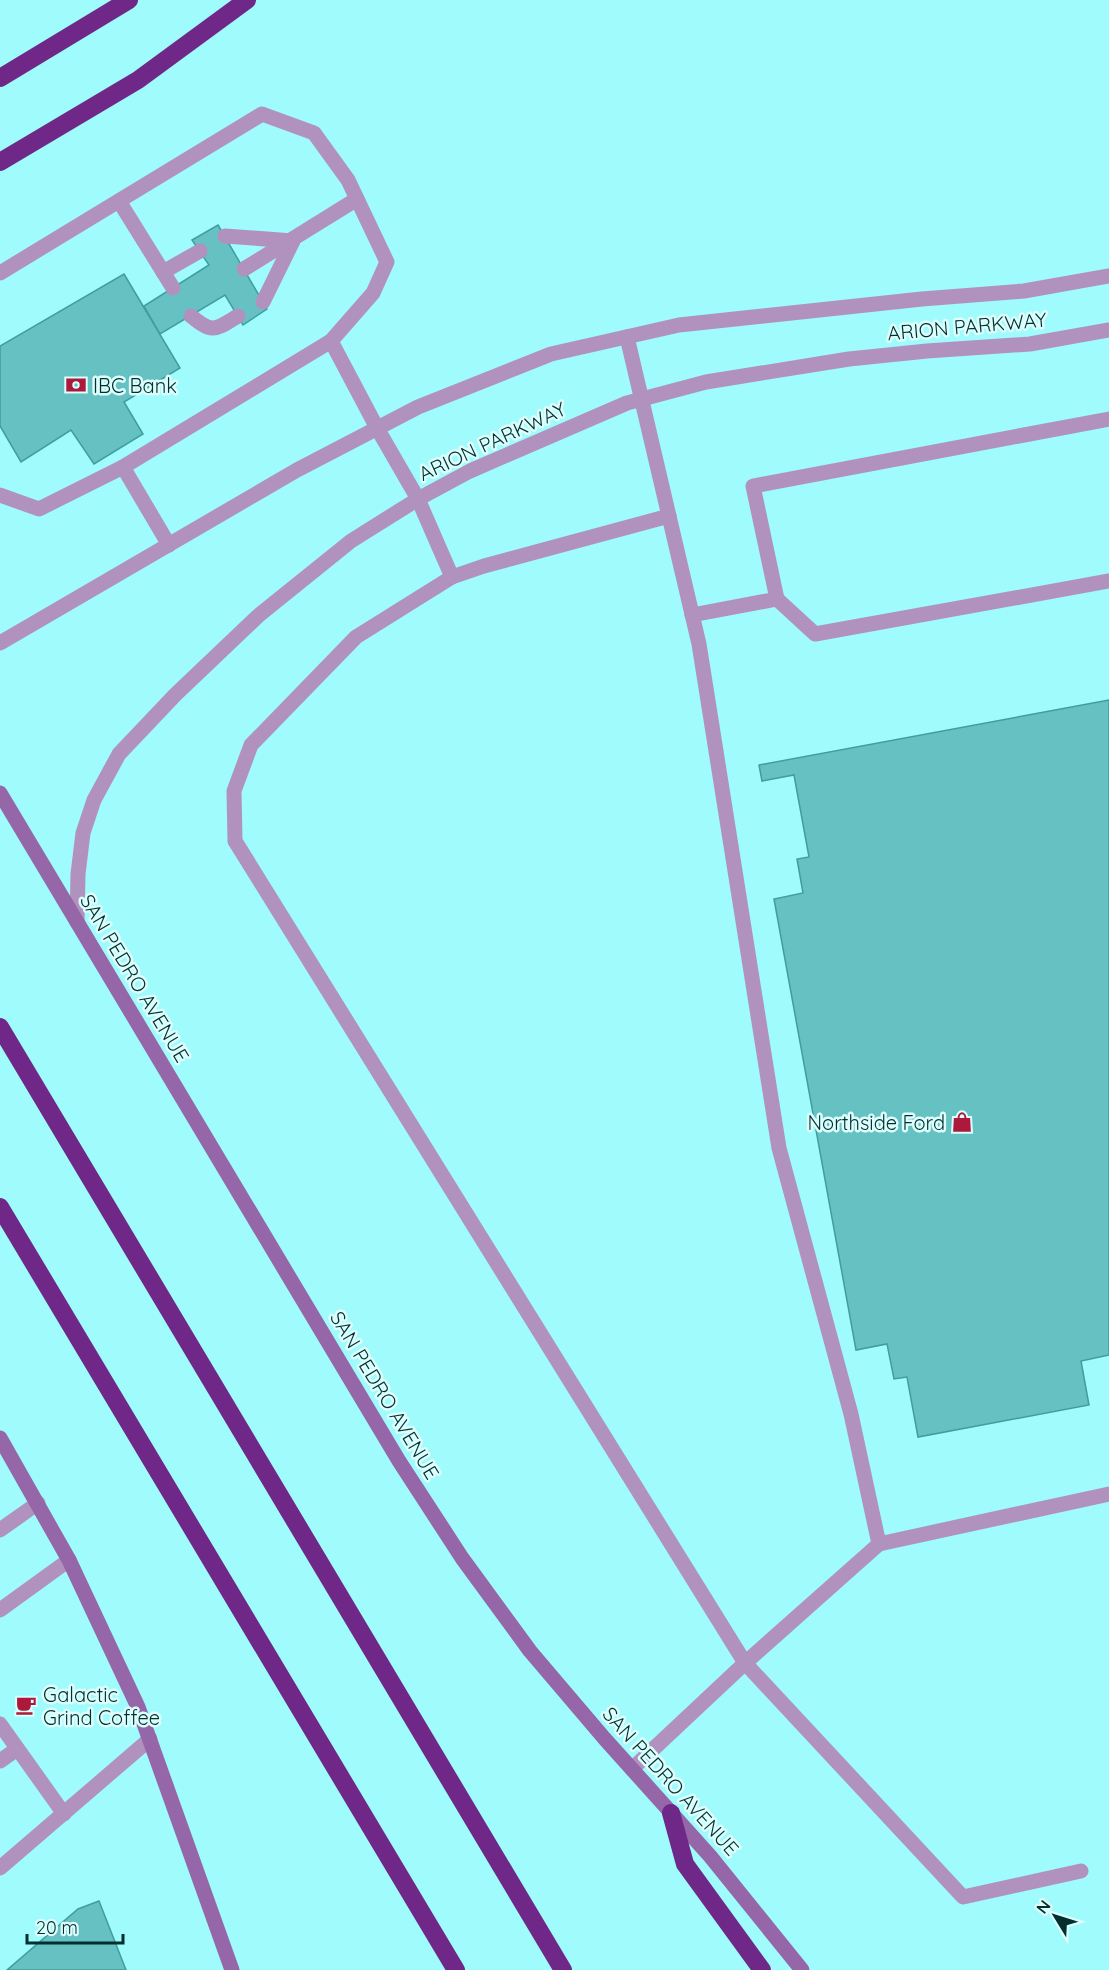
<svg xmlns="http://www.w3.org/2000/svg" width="1109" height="1970" font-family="Quicksand,sans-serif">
<rect width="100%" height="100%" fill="#9ffbfc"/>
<g fill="#65c1c2" stroke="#3f9e9e" stroke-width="1.5">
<path d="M218 225 267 309 243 325 225 295 160 334 144 306 209 265 192 240Z"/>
<path d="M124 274 180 368 124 402 143 434 94 464 71 430 21 462 0 426V346Z"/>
<path d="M1109 700V1355L1081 1361 1089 1405 918 1437 907 1377 894 1379 887 1344 856 1350 774 899 803 893 797 859 809 857 794 775 762 781 759 765Z"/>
<path d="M99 1901 126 1970H7L78 1909Z"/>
</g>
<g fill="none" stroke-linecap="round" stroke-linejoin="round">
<g stroke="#b192be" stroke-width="15">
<path d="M119 201 173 288"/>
<path d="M225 236 293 241"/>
<path d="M244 269 357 199"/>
<path d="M163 272 200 251"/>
<path d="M0 273 262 114 314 133 348 180 387 262 373 293 331 341 377 428"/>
<path d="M263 302 293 241"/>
<path d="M191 316C213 334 215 330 238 316"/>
<path d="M627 337 699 644 779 1148 851 1414 879 1544 745 1663 632 1769"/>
<path d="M123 467 331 341"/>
<path d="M0 495 39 509 123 467 169 545"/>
<path d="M418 499 452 577 484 566 669 516"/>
<path d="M452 577 356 637 251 745 234 791 235 841 745 1663 963 1897 1081 1871"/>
<path d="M777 599 815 634 1109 581"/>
<path d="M692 615 777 599 753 486 1109 419"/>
<path d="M0 1530 38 1503"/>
<path d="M879 1544 1109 1494"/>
<path d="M0 1610 69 1560"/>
<path d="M0 1724 64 1814"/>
<path d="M0 1761 17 1749"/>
</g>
<g stroke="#b192be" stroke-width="15">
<path d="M377 428 418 499"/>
<path d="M0 643 297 470 418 407 551 354 679 325 922 299 1024 291 1109 276"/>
<path d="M77 922 78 874 83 833 94 800 119 754 175 695 258 616 351 541 418 499 470 471 627 403 706 382 849 359 927 351 1030 344 1109 330"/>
<path d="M0 1868 150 1739"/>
</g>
<g stroke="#9567a8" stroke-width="15">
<path d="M0 793 399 1461 462 1558 530 1651 604 1738 710 1856 802 1970"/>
<path d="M0 1438 69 1560 138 1707 232 1970"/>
</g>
<g stroke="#6f2888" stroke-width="18">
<path d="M0 78 129 0"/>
<path d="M0 162 138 80 247 0"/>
<path d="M0 1027 563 1970"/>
<path d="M0 1207 456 1970"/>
<path d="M671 1813 685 1864 762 1970"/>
</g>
</g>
<defs>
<g id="bank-bare" transform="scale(1.62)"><path d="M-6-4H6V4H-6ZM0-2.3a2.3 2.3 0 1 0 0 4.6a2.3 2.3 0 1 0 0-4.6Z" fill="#ad193b" stroke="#dcfefd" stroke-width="2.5" paint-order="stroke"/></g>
<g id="shop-bare" transform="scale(1.62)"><path d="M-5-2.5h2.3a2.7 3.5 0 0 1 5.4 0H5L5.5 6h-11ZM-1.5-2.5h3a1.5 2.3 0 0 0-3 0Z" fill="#ad193b" stroke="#dcfefd" stroke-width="2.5" paint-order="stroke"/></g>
<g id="cafe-bare" transform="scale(1.62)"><path d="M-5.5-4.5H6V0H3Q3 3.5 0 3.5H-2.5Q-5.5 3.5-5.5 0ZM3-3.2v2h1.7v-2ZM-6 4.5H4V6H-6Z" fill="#ad193b" stroke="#dcfefd" stroke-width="2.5" paint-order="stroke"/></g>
</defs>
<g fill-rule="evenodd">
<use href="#bank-bare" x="76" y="385"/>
<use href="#shop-bare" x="962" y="1122"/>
<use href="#cafe-bare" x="26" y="1705"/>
</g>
<g text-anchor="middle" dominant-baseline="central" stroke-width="5" stroke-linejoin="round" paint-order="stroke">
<g font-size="20" fill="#052f2f" stroke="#dcfefd">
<text transform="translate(967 326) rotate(-5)">ARION PARKWAY</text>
<text transform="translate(492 441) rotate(-25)">ARION PARKWAY</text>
<text transform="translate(135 978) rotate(59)">SAN PEDRO AVENUE</text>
<text transform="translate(385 1395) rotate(59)">SAN PEDRO AVENUE</text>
<text transform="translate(671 1781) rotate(48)">SAN PEDRO AVENUE</text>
</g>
<g font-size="20" fill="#052f2f" stroke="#dcfefd" text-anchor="start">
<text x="93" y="385">IBC Bank</text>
<text x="945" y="1122" text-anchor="end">Northside Ford</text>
<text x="43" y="1694">Galactic<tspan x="43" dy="23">Grind Coffee</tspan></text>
</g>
</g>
<g transform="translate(1055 1916) rotate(308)" stroke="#dcfefd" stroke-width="4.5" paint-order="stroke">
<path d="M0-4.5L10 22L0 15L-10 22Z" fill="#052f2f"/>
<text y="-9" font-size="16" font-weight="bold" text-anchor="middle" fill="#052f2f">N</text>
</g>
<path d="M27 1934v9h96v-9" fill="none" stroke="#052f2f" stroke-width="3"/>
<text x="36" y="1934" font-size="18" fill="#052f2f" stroke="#dcfefd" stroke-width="4.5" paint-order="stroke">20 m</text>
</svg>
